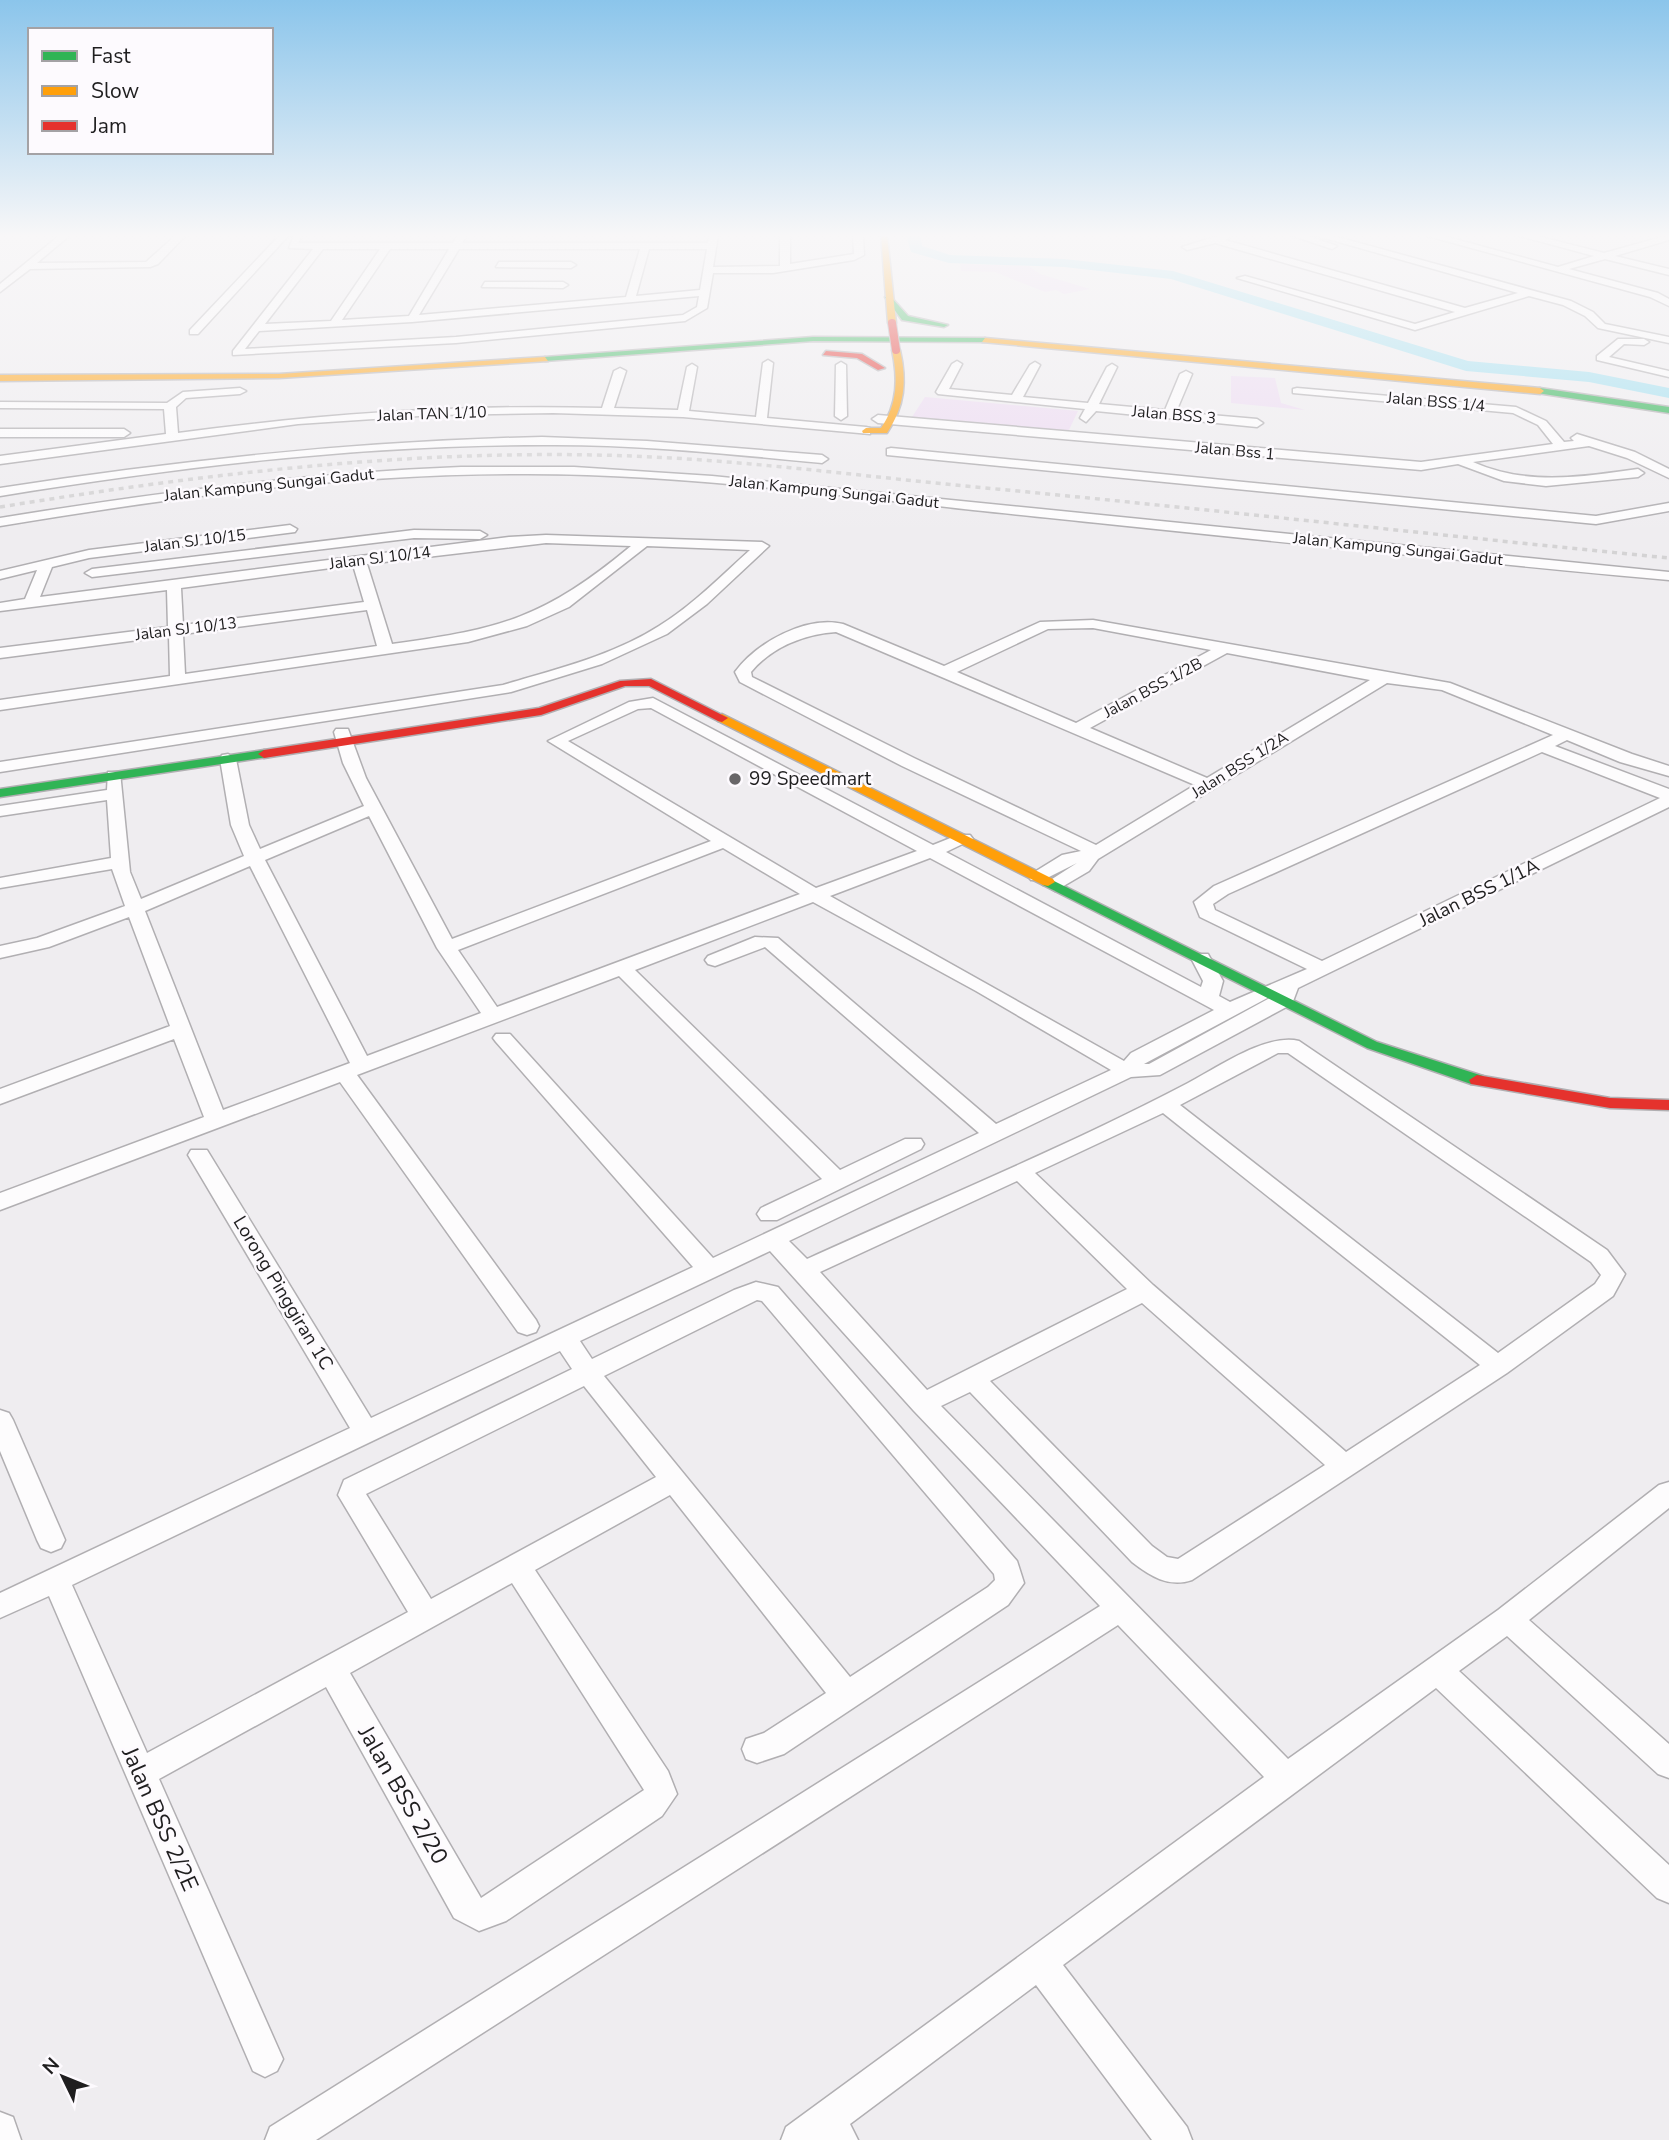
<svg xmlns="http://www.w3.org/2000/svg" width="1669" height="2140" font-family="'Nunito Sans',sans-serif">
<rect width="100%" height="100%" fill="#efedf0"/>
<g fill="#eddbf2">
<path d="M960 264 1029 266 1040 274 1090 289 1064 294 1056 290 1045 292 995 272 961 271Z"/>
<path d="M1231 376 1275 378 1281 403 1305 410 1231 403Z"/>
<path d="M925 397 1078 411 1068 432 912 417Z"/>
</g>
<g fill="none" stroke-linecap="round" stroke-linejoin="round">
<path fill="#a1dff0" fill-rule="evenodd" d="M906 235H920L922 246 950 255 1064 259 1173 271 1468 361 1589 372 1669 388V398L1589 382 1466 371 1171 279 1064 267 949 263 911 252Z"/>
<g stroke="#b1afb2" stroke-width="3">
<g id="street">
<path d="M60 235H70L37 263 146 262 176 235H186L158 264 150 267 30 269 0 292V284Z"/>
<path d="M280 235H289L198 334H190V330Z"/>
<path d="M294 235H303L298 243H453L458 235 466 237 462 243H708L709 235H718L713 267 780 266V235H790V264L854 254 853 235H863L864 255 854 260 773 273H713L707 308 685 321 456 343 233 355V351L313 249 289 248ZM323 249H380L331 321 265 324ZM390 249H449L409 316 342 320ZM459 249H640L626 297 419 315ZM649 249H707L700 290 636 296ZM699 296 697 307 683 315 456 337 245 349 259 331 412 322Z"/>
<path d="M1221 235H1233L1225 240 1465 308 1518 293 1314 235H1330L1571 301 1593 312 1605 324 1669 337V343L1598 328 1585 316 1563 305 1529 296 1415 330 1237 278 1245 276 1415 324 1455 312 1215 243 1187 250 1182 247Z"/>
<path d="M1290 235H1305L1337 246 1332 249Z"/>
<path d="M1424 235H1440L1558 267 1594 256 1516 235H1533L1604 253 1669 235V240L1615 256 1669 269V275L1605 259 1569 269 1658 293 1669 299V306L1650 297Z"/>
<path d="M499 262H571L576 265 571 268 496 267Z"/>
<path d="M485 282H563L568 285 563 288 482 287Z"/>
<path d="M1618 339H1644L1649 342 1644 345 1624 344 1609 357 1669 371V377L1597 360V356Z"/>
<path d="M768 360 773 363 767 418 866 427 870 428V434L683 417 553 413 434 415 298 424 0 464V456L166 434 164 409 0 408V402L167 403 183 392 240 388 246 391 240 394 186 398 176 407 178 433C319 414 460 404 602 408L614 371 620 368 626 371 614 408 678 410 687 367 692 364 697 367 689 411 756 417 763 363Z"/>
<path d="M957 361 962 364 949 389 1012 395 1030 365 1035 362 1040 365 1023 397 1088 403 1107 367 1112 364 1117 367 1099 404 1165 410 1180 374 1186 371 1192 374 1176 412 1257 419 1263 423 1257 427 1096 411 1086 422 1080 418 1085 409 938 394 936 392 952 364Z"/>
<path d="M841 362 846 365 847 416 841 420 835 416 836 365Z"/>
<path d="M1297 388 1516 407 1546 421 1564 442 1574 441 1571 438 1577 434 1635 452 1669 469V478L1627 458 1589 446 1473 462C1527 486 1582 477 1638 469L1644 473 1638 477 1546 486 1504 481 1458 464 1421 470 878 423 872 419 878 415 1421 462 1553 444 1538 425 1513 413 1293 393V389Z"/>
<path d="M0 429H124L130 433 124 437H0Z"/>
<path d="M542 437 647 441 822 455 828 459 822 463C729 454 636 444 542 445 360 445 179 467 0 496V488C180 460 360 441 542 437Z"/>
<path d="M891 448 1596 516 1669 503V511L1596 524 887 455V449Z"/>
<path d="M461 467H574L712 476 1669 572V580C1437 559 1205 534 973 510 825 494 677 474 528 474 350 473 175 497 0 526V518C153 493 306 473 461 467Z"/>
<path d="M290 525 297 529 295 532 89 558 52 567 40 597 509 537 546 535 762 542 769 546 707 604 667 634 602 664 511 692 0 772V762L503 685C556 669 612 656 659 626 693 605 721 576 750 550L647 546 569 607 527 626 468 642 0 710V700L170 676 169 636 0 658V648L168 627 167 590 0 611V603L25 599 37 570 0 579V571L89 550ZM546 543 631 546C544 618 502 629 392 644L367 564ZM353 565 364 602 183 625 181 588ZM367 610 377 646 185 674 183 634Z"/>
<path d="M414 530 480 531 487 535 480 539 414 538 92 577 85 573 92 569Z"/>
<path d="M1093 620 1450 683 1632 754 1669 766V776L1620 762 1567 740 1555 746 1669 789V807L1298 988 1292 1004 1160 1075 1131 1077 789 1241 807 1259C934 1201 1064 1148 1188 1083 1217 1068 1266 1033 1299 1041L1607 1250 1625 1274 1613 1296 1507 1373 1192 1580C1169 1588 1150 1576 1132 1562L970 1392 941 1406 1288 1759 1498 1610 1659 1485 1669 1482V1508L1529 1620 1669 1744V1778L1658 1774 1507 1636 1459 1671 1669 1865V1903L1657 1898 1436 1688 1063 1965 1187 2127 1192 2140H1152L1036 1985 850 2124 858 2140H781L786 2127 1264 1777 1118 1625 316 2140H265L270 2127 1100 1606 914 1411 770 1251 580 1341 592 1359 734 1290 756 1282 778 1287 1017 1561 1024 1583 1008 1605 784 1754 757 1763 746 1759 742 1749 746 1739 764 1733 826 1693 670 1495 535 1570 668 1771 677 1794 662 1816 506 1921 479 1931 454 1918 326 1687 159 1779 283 2059 277 2071 265 2077 253 2071 49 1596 0 1618V1593L350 1428 188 1155 191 1150H207L371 1418 693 1267 496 1042 493 1038 496 1034H510L713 1258 979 1133 765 947 715 966 708 964 705 960 708 956 755 937 778 938 996 1124 1111 1070 976 991 813 902 635 970 840 1170 905 1139H921L924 1144 921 1149 777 1220H761L757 1214 761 1208 822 1179 619 976 357 1075 536 1320 539 1326 536 1332 527 1335 518 1332 340 1082 0 1210V1193L204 1117 174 1039 0 1104V1089L170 1026 129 917 49 947 0 958V946L37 938 125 906 112 869 0 888V878L111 858 107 800 0 816V806L107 790 108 772H120L130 872 141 899 244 856 231 825 220 759 222 755 228 754 236 759 249 825 260 849 364 806 343 763 334 732 336 729H348L366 778 452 939 711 841 548 741 629 702 653 698 933 845 958 835H970L973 839 946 852 1201 987 1203 981 1191 958 1194 954H1208L1223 981 1219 996 1230 1002 1307 969 1200 917 1194 902 1214 886 1553 735 1442 690 1387 683 1098 859 1089 871 1055 891 1046 885 1049 881 1077 863 1043 880H1031L1028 876 1062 855 1081 851 902 766 740 682 735 672C756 643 806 615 843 624L944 666 1040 622ZM1093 628 1211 650 1076 723 957 672 1048 629ZM836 632 1195 785 1096 845 914 758 752 677 751 672C772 647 804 634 836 632ZM1227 653 1370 680 1207 778 1090 728ZM651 708 917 851 816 888 568 741 638 709ZM1542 752 1660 798 1322 961 1215 910 1213 904 1228 894ZM369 816 437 948 481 1013 367 1056 265 860ZM723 848 800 894 497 1007 458 950ZM930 858 1201 1003 1214 1010 1131 1053 1124 1061 830 896ZM250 866 350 1063 223 1110 145 911ZM1277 994 1149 1064H1144L1273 995ZM1278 1053H1288L1591 1262 1601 1275 1595 1284 1498 1353 1180 1105ZM1163 1113 1480 1365 1346 1452 1153 1285 1035 1173ZM1017 1181 1127 1289 927 1390 820 1272ZM757 1300 762 1301 994 1574 995 1580 988 1587 850 1677 604 1376ZM1142 1303 1325 1465 1178 1559 1167 1557 1152 1546 990 1381ZM560 1351 572 1369 344 1480 338 1495 408 1612 147 1753 72 1585ZM584 1386 656 1477 431 1599 366 1494ZM512 1583 644 1790 481 1898 350 1673Z"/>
<path d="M0 1410 9 1413 13 1420 65 1540 61 1548 51 1552 41 1548 37 1540 0 1451Z"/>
<path d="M0 2112 13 2117 21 2140H0Z"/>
</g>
</g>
<g stroke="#b1afb2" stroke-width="3">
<g id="fast">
<path d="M885 297H891L908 316 948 325 944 327 902 320Z"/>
<path d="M813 337 985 338 989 340 985 342 813 341 545 361 541 359 545 357Z"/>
<path d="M1540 388 1669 407V413L1537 393V389Z"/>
<path d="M264 750 268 751V757L0 797V789Z"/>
<path d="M1048 878 1377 1042 1483 1076 1485 1080 1483 1084H1471L1367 1048 1043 885 1041 882Z"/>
</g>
</g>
<g stroke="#b1afb2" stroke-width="3">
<g id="slow">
<path d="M881 235H887L896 323 892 325 888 323Z"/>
<path d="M985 338 1540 388 1544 391 1540 394 982 342Z"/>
<path d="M896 348 900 350C907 381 905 406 887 433H863L862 431 866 428H881C898 404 898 378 892 350Z"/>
<path d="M545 357 548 361 279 378 0 381V375L279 374Z"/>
<path d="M722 714 1053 879 1055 882 1048 886 1043 885 718 721 716 718Z"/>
</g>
</g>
<g stroke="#b1afb2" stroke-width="3">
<g id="jam">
<path d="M826 351 862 354 885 368 878 370 857 358 823 355Z"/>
<path d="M651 679 728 718 722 722 718 721 649 686H625L541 715 264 758 258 754 264 750 539 708 620 681Z"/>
<path d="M1477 1075 1610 1098 1669 1100V1110L1610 1108 1471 1084 1469 1080Z"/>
</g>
</g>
<use href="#street" fill="#fdfcfd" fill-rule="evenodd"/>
<use href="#fast" fill="#30b455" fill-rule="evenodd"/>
<use href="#slow" fill="#ff9f0a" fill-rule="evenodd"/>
<use href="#jam" fill="#e5322d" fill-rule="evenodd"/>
<path stroke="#d4d3d4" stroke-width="3.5" stroke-dasharray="5 5" stroke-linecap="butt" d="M0 507C197 475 395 451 595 455 719 457 842 474 965 486 1200 508 1434 535 1669 558"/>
<g stroke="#b1afb2" stroke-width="10" stroke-linecap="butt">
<path id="jam-bridge" d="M892 323 896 350"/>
</g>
<use href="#jam-bridge" stroke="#e5322d" stroke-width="8"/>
</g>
<linearGradient id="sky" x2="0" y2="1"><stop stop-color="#8bc5eb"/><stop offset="0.44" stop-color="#f8f7f8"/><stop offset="1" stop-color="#f8f7f8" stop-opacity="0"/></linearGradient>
<rect width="1669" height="535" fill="url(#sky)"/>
<circle fill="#686668" stroke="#fdfafe" stroke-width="2.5" cx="735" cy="779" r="7"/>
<g text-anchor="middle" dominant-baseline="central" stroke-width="5" stroke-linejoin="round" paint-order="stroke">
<g font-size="16" fill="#1f1e1f" stroke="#fdfafe">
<text transform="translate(1436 402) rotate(5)">Jalan BSS 1/4</text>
<text transform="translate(432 414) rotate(-2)">Jalan TAN 1/10</text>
<text transform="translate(1174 415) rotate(5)">Jalan BSS 3</text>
<text transform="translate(1235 451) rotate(5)">Jalan Bss 1</text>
<text transform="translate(269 485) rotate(-6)">Jalan Kampung Sungai Gadut</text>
<text transform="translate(834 492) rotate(6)">Jalan Kampung Sungai Gadut</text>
<text transform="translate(195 541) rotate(-7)">Jalan SJ 10/15</text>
<text transform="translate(1398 549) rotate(6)">Jalan Kampung Sungai Gadut</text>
<text transform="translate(380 558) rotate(-7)">Jalan SJ 10/14</text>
<text transform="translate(186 629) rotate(-7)">Jalan SJ 10/13</text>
<text transform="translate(1153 688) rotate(-28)">Jalan BSS 1/2B</text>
<text transform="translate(1240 765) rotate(-32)">Jalan BSS 1/2A</text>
</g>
<g font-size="19" fill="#1f1e1f" stroke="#fdfafe" text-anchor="start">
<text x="749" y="779">99 Speedmart</text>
</g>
<g font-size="19" fill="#1f1e1f" stroke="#fdfafe">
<text transform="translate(1479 893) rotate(-26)">Jalan BSS 1/1A</text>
<text transform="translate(283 1293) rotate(59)">Lorong Pinggiran 1C</text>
</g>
<g font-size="23" fill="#1f1e1f" stroke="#fdfafe">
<text transform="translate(403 1795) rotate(60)">Jalan BSS 2/20</text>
<text transform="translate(160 1819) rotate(66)">Jalan BSS 2/2E</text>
</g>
</g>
<rect x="28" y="28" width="245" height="126" fill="#fdfafe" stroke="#a4a2a5" stroke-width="2"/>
<rect x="42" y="51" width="35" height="10" fill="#30b455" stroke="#a4a2a5" stroke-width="2"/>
<text x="91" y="63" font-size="21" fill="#1f1e1f">Fast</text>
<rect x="42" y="86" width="35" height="10" fill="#ff9f0a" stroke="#a4a2a5" stroke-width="2"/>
<text x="91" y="98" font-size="21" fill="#1f1e1f">Slow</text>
<rect x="42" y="121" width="35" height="10" fill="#e5322d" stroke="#a4a2a5" stroke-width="2"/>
<text x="91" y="133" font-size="21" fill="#1f1e1f">Jam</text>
<g transform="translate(63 2077) rotate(313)" stroke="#fdfafe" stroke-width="5" paint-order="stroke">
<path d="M0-5L12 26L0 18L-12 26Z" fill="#1f1e1f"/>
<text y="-10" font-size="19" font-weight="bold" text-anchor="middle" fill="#1f1e1f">N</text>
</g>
</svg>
